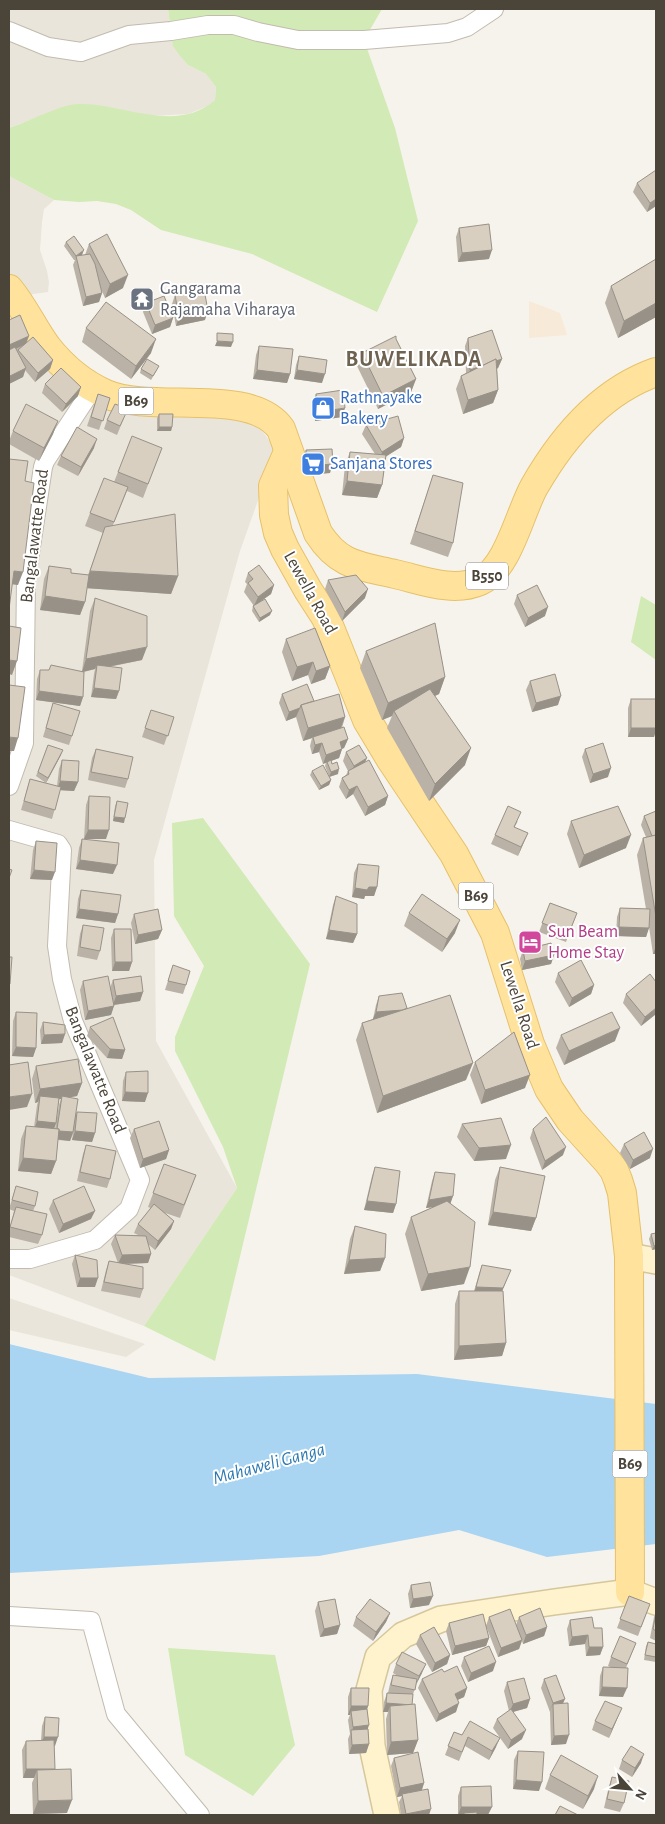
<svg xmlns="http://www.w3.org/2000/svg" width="665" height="1824" font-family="'Alegreya Sans',sans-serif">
<rect width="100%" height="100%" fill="#f6f3ec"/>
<g fill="#eae5da">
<path d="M9 9H168L170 25 180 56 188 65 206 74 216 87 215 100 208 106 188 114 151 116 113 108 77 104 53 111 9 128Z"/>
<path d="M9 176 54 200 44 209 42 222 40 250 47 271 49 282 48 292 33 294 9 307Z"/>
<path d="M9 322 60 373 238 413 260 428 274 447 266 478 240 551 154 860 156 1041 237 1188 144 1326 9 1275Z"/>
<path d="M9 1298 145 1344 126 1357 9 1330Z"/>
</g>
<path fill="#f7ead8" d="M529 301 560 313 567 335 529 338Z"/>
<g fill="#d2eab5">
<path d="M168 9H382L364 40 395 128 418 221 377 312 252 254 161 230 131 210 116 204 97 201 79 202 54 200 9 176V128C28 122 59 105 78 104 123 102 175 135 215 100L216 87 206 74 188 65 180 56 173 46Z"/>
<path d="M641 596 656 605V660L631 642Z"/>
<path d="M203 818 310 964 215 1361 144 1326 237 1188 223 1147 175 1051V1037L204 966 174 916 172 823Z"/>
<path d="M168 1648 275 1655 295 1745 253 1796 185 1755Z"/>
</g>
<path fill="#a9d4f2" d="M9 1344 149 1378 417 1374 656 1404V1544L547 1557 459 1530 319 1556 9 1573Z"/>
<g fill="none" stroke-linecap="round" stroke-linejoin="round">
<g stroke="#c2bbae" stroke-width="20">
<g id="street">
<path d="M9 31 48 47 81 52 129 35 171 31 208 25H234L258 32 298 40H364L448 33 467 27 494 9"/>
<path d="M9 786 24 743 26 580 43 467 45 461 93 388"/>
<path d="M9 830 58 844 62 850 57 946 62 979 73 1021 140 1180 129 1209 95 1240 30 1259H9"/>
<path d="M9 1616 91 1621 116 1714 200 1815"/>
</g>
</g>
<g stroke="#d6c79b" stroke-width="28">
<g id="secondary">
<path d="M629 1256 656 1261"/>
<path d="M387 1815 372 1746 369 1690 378 1657 403 1635 441 1619 554 1602 630 1592 656 1602"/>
</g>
</g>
<g stroke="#e6c16a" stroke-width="30">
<g id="primary">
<path d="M9 289C24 307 33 328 47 347 62 366 83 384 106 394 152 414 251 386 281 429L318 533C339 566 360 566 395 574 422 580 453 593 480 581 508 569 520 512 534 487 562 438 602 391 656 372"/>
<path d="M288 452 273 486 274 515 278 533 285 549 308 590 326 618 367 720 391 760 454 854 495 933 530 1044 549 1089 570 1120 608 1162 614 1170 618 1180 622 1193 629 1256 630 1592"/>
</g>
</g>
<use href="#street" stroke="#fff" stroke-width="18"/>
<use href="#secondary" stroke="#fff3cd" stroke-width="25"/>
<use href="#primary" stroke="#ffe39c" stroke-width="28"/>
</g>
<g fill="#bab2a6" fill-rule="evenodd">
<path d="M637 183 656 206 647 212 633 192Z"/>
<path d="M459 228 489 259 458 262 456 237Z"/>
<path d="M66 242 82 255 81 256 85 255 89 244 123 288 105 298 102 291V293L99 302 83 306 73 265 75 260H74L64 246Z"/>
<path d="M656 259V317L618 338 605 303 611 286Z"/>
<path d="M175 295 205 320 176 326 172 304Z"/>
<path d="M146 303 173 318 170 327 152 334 143 312Z"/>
<path d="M9 320 26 343 53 360 50 369 35 382 25 370 23 377 9 384Z"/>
<path d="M86 328 151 353 131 379 82 342Z"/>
<path d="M468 338 502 359 498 368 497 369 498 390 493 403 463 414 456 389 461 376 466 373 465 346Z"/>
<path d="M396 339 416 379 411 392 378 409 357 366 362 353Z"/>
<path d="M259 346 290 374 287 383 253 379 256 355Z"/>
<path d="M299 356 322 383 294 379 296 365Z"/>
<path d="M141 369 157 370 151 380 140 373Z"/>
<path d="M45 384 78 396 62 412 42 393Z"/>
<path d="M98 394 110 398 99 430 87 426Z"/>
<path d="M316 394 342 417 315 421 312 403Z"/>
<path d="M159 414 172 427 171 431H157V418Z"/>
<path d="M124 418 117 435 104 429 107 420Z"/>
<path d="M58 421 53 434 39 461 9 444V441L13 431Z"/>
<path d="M366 425 404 438 401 447 386 456 382 485 377 498 342 495 345 465 350 452 375 454 362 434Z"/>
<path d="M94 448 78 476 57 465 61 456Z"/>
<path d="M162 448 143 498 127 491 113 525 178 576 171 594 87 588 85 602 80 615 40 610 44 579 49 566 71 573 88 575 103 533 85 526 90 513 114 482 118 472Z"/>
<path d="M306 450 330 473 304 475 303 459Z"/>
<path d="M433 475 453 543 448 557 410 544Z"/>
<path d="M248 573 274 585 271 594 254 606 244 592 247 584 245 582Z"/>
<path d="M328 580 365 598 342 621 325 589Z"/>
<path d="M517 595 545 616 525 627 514 604Z"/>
<path d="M95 598 142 660 109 667 119 691 116 699 91 697 94 674 95 669 84 672 83 697 80 706 36 700 37 679 40 670 82 671 90 611Z"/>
<path d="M253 606 270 615 259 622 252 611Z"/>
<path d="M286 639 330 666 325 679 311 684 308 675 292 681 282 652Z"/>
<path d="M366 651 445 677 439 694 435 696 465 765 429 801 387 728 392 716 382 720 360 668Z"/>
<path d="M530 681 558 705 532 712 526 690Z"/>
<path d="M282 694 314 701 345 717 342 728 348 739 344 748 342 749 339 758 331 761 338 774 329 777 331 780 329 785 319 790 310 775 312 771 329 776 325 766 326 762 323 764 319 752 312 754 310 746 312 738 303 741 296 717 286 721 279 703Z"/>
<path d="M631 699H656V730L654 737H628V708Z"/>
<path d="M53 703 72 736 69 745 43 737Z"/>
<path d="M151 710 174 717 164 745 142 737Z"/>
<path d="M48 745 61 755 46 783 36 776Z"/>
<path d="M96 749 128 779 125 788 88 780 92 758Z"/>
<path d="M585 749 608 777 590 783 582 757Z"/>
<path d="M346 752 365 762 388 796 385 805 365 816 353 794 346 799 339 787 342 778 346 775 348 771 343 761Z"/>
<path d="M62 760 78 782 74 791 60 790 52 819 21 810 30 779 57 786 59 769Z"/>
<path d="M89 796 106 839H84L86 805Z"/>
<path d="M117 801 124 823 113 821 115 806Z"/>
<path d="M656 811V954H653L649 927 646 937 616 936 617 917 620 908 646 909 637 855 643 838 646 837 641 825 644 816Z"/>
<path d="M518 821 514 828 528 833 518 856 491 844 495 835Z"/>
<path d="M571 821 626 848 579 868 567 834Z"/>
<path d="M82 839 113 874 76 869 79 848Z"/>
<path d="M36 841 52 880 30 879 33 850Z"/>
<path d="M358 864 377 887 374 896H365L364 899 352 897 354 873Z"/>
<path d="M81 890 118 914 115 923 76 918 78 899Z"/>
<path d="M336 896 357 934 353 943 326 939 333 905Z"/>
<path d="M550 903 577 913 566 942 539 932Z"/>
<path d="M409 913 455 933 442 952 404 926Z"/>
<path d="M134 914 162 930 158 939 135 944 131 923Z"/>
<path d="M83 925 100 951 97 960 77 956 80 934Z"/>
<path d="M114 929 132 962 129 971H112L111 938Z"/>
<path d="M523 950 554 955 551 964 522 970 520 959Z"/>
<path d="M173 965 186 985 183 994 165 990Z"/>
<path d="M558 973 594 985 591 994 569 1007 555 982Z"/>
<path d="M113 980 143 992 140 1001 114 1005 111 1015 85 1020 80 990 83 981 110 988Z"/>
<path d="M626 994 656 1014 641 1026 623 1003Z"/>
<path d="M379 996 466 1080 377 1113 356 1040 362 1023 373 1019 376 1005Z"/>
<path d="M16 1012 36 1048 33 1057 12 1056 13 1021Z"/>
<path d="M43 1022 65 1034 62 1043 41 1044 40 1030Z"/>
<path d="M90 1027 125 1050 122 1059 107 1058 87 1036Z"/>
<path d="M561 1035 615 1041 564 1065 556 1048Z"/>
<path d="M475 1062 525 1088 481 1104 470 1075Z"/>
<path d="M36 1066 82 1083 77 1096 70 1097 76 1115 77 1112 95 1133 92 1142 72 1140 73 1134 70 1141 58 1140 56 1161 51 1174 18 1171 21 1139 26 1126 34 1127 37 1105 38 1102 35 1103 32 1079ZM59 1099H61L59 1105 55 1129H54L56 1123Z"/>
<path d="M126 1072 145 1102 122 1101 123 1081Z"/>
<path d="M462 1124 506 1159 474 1161 457 1137Z"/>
<path d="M134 1129 169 1150 166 1159 140 1168 130 1138Z"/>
<path d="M533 1129 563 1155 542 1170 530 1138Z"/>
<path d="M624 1144 650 1158 630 1169 620 1153Z"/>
<path d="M86 1145 110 1179 107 1188 77 1181 83 1154Z"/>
<path d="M164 1164 196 1175 180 1218 165 1213 174 1221 171 1229 155 1250 148 1244 151 1254 148 1263 124 1264 143 1289 140 1298 101 1291 106 1270 109 1261 118 1263 111 1244 115 1235H138L134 1233 138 1224 151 1208 148 1207Z"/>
<path d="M375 1167 396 1204 393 1213 364 1210 372 1176Z"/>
<path d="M500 1167 536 1218 531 1231 488 1225 495 1180Z"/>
<path d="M435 1172 453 1196 450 1203 464 1284 421 1291 405 1234 411 1217 433 1207 426 1208 432 1181Z"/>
<path d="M16 1186 35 1206 33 1211 42 1235 38 1244 9 1237V1230L14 1211 9 1209Z"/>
<path d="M53 1200 91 1219 59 1233 49 1209Z"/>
<path d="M355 1226 385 1258 380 1271 344 1274 350 1239Z"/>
<path d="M656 1233V1249L652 1250 649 1239 651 1234Z"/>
<path d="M75 1255 95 1287H77L72 1264Z"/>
<path d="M482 1265 506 1343 502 1356 454 1360 455 1304 459 1291H474L479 1274Z"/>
<path d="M411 1585 429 1605 410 1608 408 1594Z"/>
<path d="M629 1596 650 1604 638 1636 617 1628Z"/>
<path d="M318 1602 340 1625 337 1634 320 1637 315 1611Z"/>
<path d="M656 1611V1641L650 1638 654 1617Z"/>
<path d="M390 1613 386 1622 373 1641 353 1626 356 1617Z"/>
<path d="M489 1617 516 1625 519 1617 547 1627 544 1636 523 1644 522 1641 519 1649 498 1657 486 1626 489 1638 486 1646 452 1655 446 1631 449 1623 486 1626Z"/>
<path d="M570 1620 594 1628 603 1647 600 1655 586 1656 585 1644 569 1646 567 1629Z"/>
<path d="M420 1635 450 1655 447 1664 432 1672 416 1644Z"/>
<path d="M648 1642 656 1644V1662L644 1660 646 1646Z"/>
<path d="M636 1643 626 1668 623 1697 599 1696 600 1676 603 1667 612 1668 608 1666 611 1657Z"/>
<path d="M464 1657 493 1671 468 1682 461 1666Z"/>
<path d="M396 1664 422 1673 416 1684 412 1698V1704L418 1740 413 1753 387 1755 386 1719 388 1712H383L384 1702 387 1693H388L390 1684 393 1675 398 1676 393 1673Z"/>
<path d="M444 1672 467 1688 464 1697 457 1700 456 1712 436 1722 418 1688 422 1679Z"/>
<path d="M544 1679 563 1703 566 1744 551 1745 550 1712 541 1688Z"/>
<path d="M507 1682 530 1699 527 1708 513 1712 522 1739 508 1749 493 1728 497 1719 509 1711 504 1691Z"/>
<path d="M351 1688 368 1706 367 1710 368 1729 369 1744 366 1753 349 1754 348 1739 350 1734 348 1720 350 1715H348V1697Z"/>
<path d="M45 1717 55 1746H54V1769L67 1813 33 1814 32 1783 34 1778H23L22 1750 26 1741H41L42 1726Z"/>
<path d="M618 1717 609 1738 592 1730 595 1721Z"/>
<path d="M454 1732 496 1747 489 1760 465 1746 459 1761 445 1755Z"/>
<path d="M518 1751 539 1791 513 1789 514 1760Z"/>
<path d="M394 1758 424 1783 422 1790 429 1815H401L399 1802 402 1796 397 1797 391 1766Z"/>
<path d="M622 1760 641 1763 632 1777 619 1769Z"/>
<path d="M550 1775 594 1789 583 1809 545 1789Z"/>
<path d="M612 1777 624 1803 620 1812 604 1808 609 1786Z"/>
<path d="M461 1787 488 1815H458V1796Z"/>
</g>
<g fill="#979187">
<path d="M656 199V206L647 212 650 203Z"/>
<path d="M84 250 82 255 76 259V256L74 260 76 256Z"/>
<path d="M492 250 489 259 458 262 462 253Z"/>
<path d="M128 275 123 288 105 298 110 284Z"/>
<path d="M102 293 99 302 83 306 86 297Z"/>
<path d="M656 303V317L618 338 624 321Z"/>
<path d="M208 311 205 320 176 326 179 317Z"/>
<path d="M173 318 170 327 152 334 155 325Z"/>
<path d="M29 336 26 344 9 352V345Z"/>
<path d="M156 339 151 353 131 379 136 366Z"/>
<path d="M217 341 233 342 231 347 215 346Z"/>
<path d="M502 359 498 368 467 379 470 370Z"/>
<path d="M53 360 50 369 35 382 38 373Z"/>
<path d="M26 368 23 377 9 384V379L10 376Z"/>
<path d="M257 370 290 374 287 383 253 379Z"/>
<path d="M297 370 325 374 322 383 294 379Z"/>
<path d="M416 379 411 392 378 409 383 396Z"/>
<path d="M81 387 78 396 62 412 66 404Z"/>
<path d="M498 390 493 403 463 414 468 400Z"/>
<path d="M345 408 342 417 315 421 318 412Z"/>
<path d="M58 421 53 434 39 461 44 448Z"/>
<path d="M159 427H172L171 431H157Z"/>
<path d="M404 438 401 447 379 461 382 452Z"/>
<path d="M97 439 94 448 78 476 81 467Z"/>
<path d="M333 464 330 473 304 475 307 466Z"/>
<path d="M347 481 382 485 377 498 342 495Z"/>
<path d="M14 571 23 572 18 585 9 584Z"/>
<path d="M90 571 178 576 171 594 84 588Z"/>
<path d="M274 585 271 594 254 606 258 597Z"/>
<path d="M368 589 365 598 342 621 345 612Z"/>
<path d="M45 596 85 602 80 615 40 610Z"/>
<path d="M548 607 545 616 525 627 528 618Z"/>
<path d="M272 611 270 615 259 622 260 618Z"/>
<path d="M147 647 142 660 96 669 97 665 95 669 82 672 86 659Z"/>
<path d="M9 660 17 661 12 675 9 674Z"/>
<path d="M313 662 308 675 292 681 297 667Z"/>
<path d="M330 666 325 679 311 684 316 671Z"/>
<path d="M445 677 439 694 395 714 394 711 392 716 382 720 388 703Z"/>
<path d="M94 688 119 691 116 699 91 697Z"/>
<path d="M39 691 83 697 80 706 36 700Z"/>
<path d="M561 696 558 705 532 712 536 703Z"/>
<path d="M300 708 296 717 286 721 289 712Z"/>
<path d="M345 717 340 730 313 737 312 738 303 741 308 728Z"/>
<path d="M631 728H656V730L654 737H628Z"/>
<path d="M9 737 18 738 14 751H9Z"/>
<path d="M348 739 344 748 337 750 340 742Z"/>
<path d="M322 743 319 752 312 754 315 745Z"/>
<path d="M471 748 465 765 429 801 435 784Z"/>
<path d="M342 749 339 758 323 764 326 755Z"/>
<path d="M63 750 61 755 46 783 48 778Z"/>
<path d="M367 758 363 767 350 774 354 766Z"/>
<path d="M611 768 608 777 590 783 593 774Z"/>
<path d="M339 769 338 774 329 777 331 772Z"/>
<path d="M331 780 329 785 319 790 321 786Z"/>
<path d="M60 781 78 782 74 791 57 790Z"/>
<path d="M357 786 353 794 346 799 349 790Z"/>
<path d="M388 796 385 805 365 816 368 807Z"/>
<path d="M114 817 125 818 124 823 113 821Z"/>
<path d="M88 830H109L106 839H84Z"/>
<path d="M528 833 524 842 518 856 521 847Z"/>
<path d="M631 835 626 848 579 868 584 855Z"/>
<path d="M80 860 117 865 113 874 76 869Z"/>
<path d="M34 870 55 872 52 880 30 879Z"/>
<path d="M369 887H377L374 896H365L364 899 352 897 355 888Z"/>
<path d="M79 909 118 914 115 923 76 918Z"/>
<path d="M460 920 455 933 442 952 447 939Z"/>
<path d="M619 927 649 928 646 937 616 936Z"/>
<path d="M162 930 158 939 135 944 138 935Z"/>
<path d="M329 930 357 934 353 943 326 939Z"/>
<path d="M656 946V954H653Z"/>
<path d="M554 955 551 964 522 970 525 961Z"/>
<path d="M115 962H132L129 971H112Z"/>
<path d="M594 985 591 994 569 1007 572 998Z"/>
<path d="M143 992 140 1001 113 1005 116 996Z"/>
<path d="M114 1006 111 1015 85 1020 88 1011Z"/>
<path d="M656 1008V1014L641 1026 645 1017Z"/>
<path d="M407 1009 372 1021 376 1012Z"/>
<path d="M620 1028 615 1041 564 1065 569 1051Z"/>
<path d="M65 1034 62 1043 41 1044 44 1035Z"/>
<path d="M16 1047 36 1048 33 1057 12 1056Z"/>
<path d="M110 1049 125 1050 122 1059 107 1058Z"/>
<path d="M473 1063 466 1080 377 1113 383 1096Z"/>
<path d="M530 1075 525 1088 481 1104 485 1090Z"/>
<path d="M82 1083 77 1096 61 1099 62 1096 61 1099 39 1102 40 1096 38 1102 35 1103 40 1089Z"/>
<path d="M125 1092 148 1093 145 1102 122 1101Z"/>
<path d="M32 1094 27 1107 9 1110V1097Z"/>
<path d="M37 1121 56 1123 53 1132 34 1130Z"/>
<path d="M57 1130 73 1132 70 1141 54 1139Z"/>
<path d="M75 1131 95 1133 92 1142 72 1140Z"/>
<path d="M511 1145 506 1159 474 1161 479 1148Z"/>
<path d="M566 1147 563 1155 542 1170 545 1161Z"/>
<path d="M653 1149 650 1158 630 1169 633 1160Z"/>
<path d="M169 1150 166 1159 140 1168 143 1159Z"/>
<path d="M23 1158 56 1161 51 1174 18 1171Z"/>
<path d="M453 1196 450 1205 426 1208 429 1200Z"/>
<path d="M367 1201 396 1204 393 1213 364 1210Z"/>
<path d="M95 1211 91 1219 59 1233 63 1224Z"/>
<path d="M493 1212 536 1218 531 1231 488 1225Z"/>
<path d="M174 1221 171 1229 155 1250 158 1241Z"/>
<path d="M656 1245V1249L652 1250 654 1246Z"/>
<path d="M151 1254 148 1263 118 1264 122 1255Z"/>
<path d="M385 1258 380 1271 344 1274 349 1260Z"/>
<path d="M470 1267 464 1284 421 1291 428 1274Z"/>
<path d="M80 1278H98L95 1287H77Z"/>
<path d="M507 1279 500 1297 473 1296 476 1287Z"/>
<path d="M506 1343 502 1356 454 1360 459 1346Z"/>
<path d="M433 1596 429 1605 410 1608 413 1599Z"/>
<path d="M390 1613 386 1622 373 1641 376 1632Z"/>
<path d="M340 1625 337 1634 320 1637 324 1629Z"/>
<path d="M547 1627 544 1636 523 1644 526 1635Z"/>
<path d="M588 1635 585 1644 569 1646 572 1637Z"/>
<path d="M489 1638 486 1646 452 1655 455 1646Z"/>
<path d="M522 1640 519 1649 498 1657 501 1648Z"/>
<path d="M589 1647H603L600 1655 586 1656Z"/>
<path d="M450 1655 447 1664 432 1672 435 1663Z"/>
<path d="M496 1662 493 1671 468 1682 471 1673Z"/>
<path d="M426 1664 422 1673 416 1685 419 1676Z"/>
<path d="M602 1687 627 1688 623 1697 599 1696Z"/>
<path d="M467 1688 464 1697 451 1703 455 1694Z"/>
<path d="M530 1699 527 1708 509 1713 513 1704Z"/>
<path d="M565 1699 561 1708 553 1704 549 1712 553 1703Z"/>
<path d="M386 1703 412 1705 390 1706 388 1712H383Z"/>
<path d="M459 1703 456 1712 436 1722 439 1714Z"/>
<path d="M351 1706H368L365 1715 351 1711 350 1715H348Z"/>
<path d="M622 1708 618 1717 609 1738 612 1729Z"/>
<path d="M369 1725 366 1734 352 1732 353 1727Z"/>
<path d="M526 1730 522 1739 508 1749 511 1740Z"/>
<path d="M569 1735 566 1744 551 1745 554 1736Z"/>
<path d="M44 1737H58L55 1746 40 1745Z"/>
<path d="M500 1738 496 1747 489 1760 492 1751Z"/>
<path d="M418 1740 413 1753 387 1755 391 1742Z"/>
<path d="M369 1744 366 1753 349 1754 352 1745Z"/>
<path d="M644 1754 641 1763 632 1777 635 1768Z"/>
<path d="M26 1769H55L51 1778 37 1770 34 1778H23Z"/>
<path d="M598 1776 594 1789 583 1809 588 1796Z"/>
<path d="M516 1780 542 1782 539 1791 513 1789Z"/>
<path d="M424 1783 421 1792 402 1794V1796L397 1797 400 1788Z"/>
<path d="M72 1800 67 1813 33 1814 38 1801Z"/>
<path d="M461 1807H492L488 1815H464V1813V1815H458Z"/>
<path d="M431 1809 429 1815H406V1814Z"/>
</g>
<g fill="#d8cfc1" stroke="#979187">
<path d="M656 170V199L650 203 637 183Z"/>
<path d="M489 224 492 250 462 253 459 228Z"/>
<path d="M107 234 128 275 110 284 89 244Z"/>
<path d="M74 236 84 250 76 256 66 242Z"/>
<path d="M90 254 95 264 102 293 86 297 76 256Z"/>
<path d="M656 259V303L624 321 611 286Z"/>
<path d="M204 289 208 311 179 317 175 295Z"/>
<path d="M164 296 173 318 155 325 146 303Z"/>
<path d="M106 302 156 339 136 366 86 328Z"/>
<path d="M20 315 29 336 9 345V320Z"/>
<path d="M492 330 502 359 496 361V359L484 365 470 370 468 338Z"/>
<path d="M217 333 233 334V342L217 341Z"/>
<path d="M396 336V339L416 379 383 396 362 353Z"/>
<path d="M33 337 53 360 38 373 18 350Z"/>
<path d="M259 346 293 349 290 374 257 370Z"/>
<path d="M15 347 26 368 10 376 9 374V350Z"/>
<path d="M299 356 327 360 325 374 297 370Z"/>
<path d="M147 359 159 366 153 376 141 369Z"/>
<path d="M496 359 498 390 468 400 461 376Z"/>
<path d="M61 368 81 387 66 404 45 384Z"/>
<path d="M343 390 345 408 318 412 316 394Z"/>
<path d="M98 394 110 398 103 421 91 417Z"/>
<path d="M26 404 58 421 44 448 13 431Z"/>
<path d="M115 404 128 409 120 426 107 420Z"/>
<path d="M159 414H173L172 427H159Z"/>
<path d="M398 416 404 438 382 452 366 425Z"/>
<path d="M77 427 97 439 81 467 61 456Z"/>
<path d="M132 436 162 448 148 484 118 472Z"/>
<path d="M332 449 333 464 307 466 306 450Z"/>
<path d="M350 452 386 455 382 485 347 481Z"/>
<path d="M9 459 28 461 25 481 34 483 23 572 14 571 9 609Z"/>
<path d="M433 475 463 483 453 543 415 531Z"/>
<path d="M104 478 128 487 114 522 90 513Z"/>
<path d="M175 514 178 576 90 571 105 527Z"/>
<path d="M259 565 274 585 258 597 248 583 253 579 248 573Z"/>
<path d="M49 566 71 569V573L89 575 85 602 45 596Z"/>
<path d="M356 575 368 589 345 612 328 580Z"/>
<path d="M537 585 548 607 528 618 517 595Z"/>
<path d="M95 598 147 616V647L86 659Z"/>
<path d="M265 599 272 611 260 618 253 606Z"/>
<path d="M435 623 445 677 388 703 366 651Z"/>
<path d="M9 626 21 628 17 661 9 660Z"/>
<path d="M315 628 330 666 316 671 313 662 297 667 286 639Z"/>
<path d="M51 665 84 672 83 697 39 691 40 670H49Z"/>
<path d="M97 665 122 668 119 691 94 688Z"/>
<path d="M555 674 561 696 536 703 530 681Z"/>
<path d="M307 684 314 701 301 705 300 708 289 712 282 694Z"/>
<path d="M9 685 25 687 18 738 9 737Z"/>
<path d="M430 689 471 748 435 784 394 711Z"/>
<path d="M339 694 345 717 308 728 301 705Z"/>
<rect x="631" y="699" width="25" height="29"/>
<path d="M53 703 80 711 72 736 46 728Z"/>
<path d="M151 710 174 717 168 736 145 728Z"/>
<path d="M344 727 348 739 340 742 342 749 326 755 322 743 315 745 313 737Z"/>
<path d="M603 743 611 768 593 774 585 749Z"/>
<path d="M48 745 63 750 48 778 38 772Z"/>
<path d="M359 745 367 758 354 766 346 752Z"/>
<path d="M96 749 133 757 128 779 91 772Z"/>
<path d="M62 760 79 761 78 782 60 781Z"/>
<path d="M331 760 332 764 337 762 339 769 331 772 327 762Z"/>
<path d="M369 760 388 796 368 807 357 786 349 790 342 778 349 774 348 771Z"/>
<path d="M323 765 331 780 321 786 312 771Z"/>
<path d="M30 779 61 787 55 810 24 801Z"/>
<path d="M89 796 110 797 109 830H88Z"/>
<path d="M117 801 128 803 125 818 114 817Z"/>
<path d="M508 806 521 812 514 827 528 833 521 847 495 835Z"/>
<path d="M618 806 631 835 584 855 571 821Z"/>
<path d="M656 811V835L652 836 644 816Z"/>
<path d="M656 835V917L643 838Z"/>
<path d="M82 839 119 843 117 865 80 860Z"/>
<path d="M36 841 57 843 55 872 34 870Z"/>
<path d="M358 864 379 866 377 887H369L367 890 355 888Z"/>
<path d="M9 869 12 870 9 878Z"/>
<path d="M81 890 121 895 118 914 79 909Z"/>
<path d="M422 894 460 920 447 939 409 913Z"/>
<path d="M336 896 357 904V934L329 930Z"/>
<path d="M550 903 577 913 569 933 542 923Z"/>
<path d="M620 908 650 909 649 928 619 927Z"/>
<path d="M158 909 162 930 138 935 134 914Z"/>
<path d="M83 925 104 928 100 951 80 947Z"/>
<path d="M114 929H131L132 962H115Z"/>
<path d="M551 943 554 955 525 961 523 950Z"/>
<path d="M9 957H12L10 984H9Z"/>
<path d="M581 960 594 985 572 998 558 973Z"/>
<path d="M173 965 190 971 186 985 168 981Z"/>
<path d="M650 974 656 982V1008L645 1017 626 994Z"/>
<path d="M108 976 114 1006 88 1011 83 981Z"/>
<path d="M141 976 143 992 116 996 113 980Z"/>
<path d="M402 993 407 1008 403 1010 376 1012 379 996Z"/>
<path d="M450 995 473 1063 383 1096 362 1023Z"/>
<path d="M16 1012 37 1013 36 1048 16 1047Z"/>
<path d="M612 1012 620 1028 569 1051 561 1035Z"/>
<path d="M113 1017 125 1050 110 1049 90 1027Z"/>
<path d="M43 1022 65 1025V1034L44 1035Z"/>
<path d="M514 1032 530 1075 485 1090 475 1062Z"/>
<path d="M78 1059 82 1083 40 1089 36 1066Z"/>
<path d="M28 1062 32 1094 9 1097V1065Z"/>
<path d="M148 1071V1093L125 1092 126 1072Z"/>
<path d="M40 1096 59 1098 56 1123 37 1121Z"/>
<path d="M62 1096 78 1099 73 1132 59 1131V1129H57Z"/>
<path d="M77 1112 97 1113 95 1133 75 1131Z"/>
<path d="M546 1117 566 1147 545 1161 533 1129Z"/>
<path d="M501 1118 511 1145 479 1148 462 1124Z"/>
<path d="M159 1121 169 1150 143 1159 134 1129Z"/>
<path d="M26 1126 59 1129 56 1161 23 1158Z"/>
<path d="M644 1132 653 1149 633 1160 624 1144Z"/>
<path d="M86 1145 116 1151 110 1179 80 1172Z"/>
<path d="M164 1164 196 1175 184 1205 153 1193Z"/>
<path d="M375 1167 400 1171 396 1204 367 1201Z"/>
<path d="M500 1167 545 1176 536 1218 493 1212Z"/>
<path d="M435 1172 455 1174 453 1196 429 1200Z"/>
<path d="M16 1186 38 1192 35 1206 12 1200Z"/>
<path d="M84 1186 95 1211 63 1224 53 1200Z"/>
<path d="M447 1201 475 1222 470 1267 428 1274 411 1217Z"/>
<path d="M154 1204 174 1221 158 1241 138 1224Z"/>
<path d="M16 1207 47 1214 42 1235 10 1227Z"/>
<path d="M355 1226 386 1234 385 1258 349 1260Z"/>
<path d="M656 1233V1245L654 1246 651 1234Z"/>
<path d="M115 1235 146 1236 151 1254 122 1255Z"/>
<path d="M75 1255 97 1260 98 1278H80Z"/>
<path d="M109 1261 143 1267V1289L104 1282Z"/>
<path d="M482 1265 511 1270 503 1288 476 1287Z"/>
<path d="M459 1291H503L506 1343 459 1346Z"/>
<path d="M430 1582 433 1596 413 1599 411 1585Z"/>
<path d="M629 1596 650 1604 641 1627 620 1619Z"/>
<path d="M335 1599 340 1625 324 1629 318 1602Z"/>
<path d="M370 1599 390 1613 376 1632 356 1617Z"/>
<path d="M540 1608 547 1627 526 1635 519 1617Z"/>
<path d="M510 1609 522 1640 501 1648 489 1617Z"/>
<path d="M656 1613V1631L653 1629Z"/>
<path d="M483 1614 489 1638 455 1646 449 1623Z"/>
<path d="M592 1617 594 1628H602L603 1647H589L588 1635 572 1637 570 1620Z"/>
<path d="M434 1627 450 1655 435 1663 420 1635Z"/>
<path d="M620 1636 636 1643 627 1664 611 1657Z"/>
<path d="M648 1642 656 1644V1657L645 1655Z"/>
<path d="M489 1646 496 1662 471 1673 464 1657Z"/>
<path d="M402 1652 426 1664 419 1676 396 1664Z"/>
<path d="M457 1666 467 1688 455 1694 459 1703 439 1714 422 1679 442 1669 444 1672Z"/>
<path d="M603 1667 628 1668 627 1688 602 1687Z"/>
<path d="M393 1675 417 1679 415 1690 391 1685Z"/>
<path d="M556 1675 565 1699 553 1703 544 1679Z"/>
<path d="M524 1678 530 1699 513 1704 507 1682Z"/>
<path d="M351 1688H369L368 1706H351Z"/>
<path d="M387 1693 413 1694 412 1705 386 1703Z"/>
<path d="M605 1701 622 1708 612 1729 595 1721Z"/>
<path d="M568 1703 569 1735 554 1736 553 1704Z"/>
<path d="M415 1704 418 1740 391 1742 390 1706Z"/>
<path d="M367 1709 369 1725 353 1727 351 1711Z"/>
<path d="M511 1709 526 1730 511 1740 497 1719Z"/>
<path d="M45 1717 59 1718 58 1737H44Z"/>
<path d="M470 1721 500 1738 492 1751 468 1737 462 1752 448 1746 454 1732 462 1735Z"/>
<path d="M368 1729 369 1744 352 1745 351 1730Z"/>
<path d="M54 1740 55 1769H26V1741Z"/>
<path d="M631 1746 644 1754 635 1768 622 1760Z"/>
<path d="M518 1751 544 1752 542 1782 516 1780Z"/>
<path d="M418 1752 424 1783 400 1788 394 1758Z"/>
<path d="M561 1755 598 1776 588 1796 550 1775Z"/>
<path d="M71 1769 72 1800 38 1801 37 1770Z"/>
<path d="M612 1777 629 1781 624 1803 607 1799Z"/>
<path d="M491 1786 492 1807H461V1787Z"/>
<path d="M428 1789 431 1809 406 1814 402 1794Z"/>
<path d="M560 1806 578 1815H555Z"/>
<path d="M477 1812V1815H464V1813Z"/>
</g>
<defs>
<g id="temple-square" transform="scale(1.25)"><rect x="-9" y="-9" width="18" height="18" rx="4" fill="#6b7280" stroke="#fff"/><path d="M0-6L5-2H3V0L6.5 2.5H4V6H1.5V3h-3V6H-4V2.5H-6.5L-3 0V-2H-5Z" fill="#fff"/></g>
<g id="shop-square" transform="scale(1.25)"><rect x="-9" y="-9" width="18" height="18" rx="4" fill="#3f7fe0" stroke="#fff"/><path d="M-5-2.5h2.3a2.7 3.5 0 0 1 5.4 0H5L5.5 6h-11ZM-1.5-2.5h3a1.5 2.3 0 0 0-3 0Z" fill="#fff"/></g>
<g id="supermarket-square" transform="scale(1.25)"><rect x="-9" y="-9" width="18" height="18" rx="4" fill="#3f7fe0" stroke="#fff"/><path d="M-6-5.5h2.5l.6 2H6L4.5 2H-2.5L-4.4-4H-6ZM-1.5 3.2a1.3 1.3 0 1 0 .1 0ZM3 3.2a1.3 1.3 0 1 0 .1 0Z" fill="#fff"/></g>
<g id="hotel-square" transform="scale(1.25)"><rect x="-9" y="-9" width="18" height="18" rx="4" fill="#d1479c" stroke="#fff"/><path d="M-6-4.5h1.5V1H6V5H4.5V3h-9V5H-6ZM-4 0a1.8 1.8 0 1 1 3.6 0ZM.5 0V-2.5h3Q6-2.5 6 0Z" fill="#fff"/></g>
</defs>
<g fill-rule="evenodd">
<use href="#temple-square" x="142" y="299"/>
<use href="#shop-square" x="323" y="408"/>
<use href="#supermarket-square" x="313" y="464"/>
<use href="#hotel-square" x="530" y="942"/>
</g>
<g text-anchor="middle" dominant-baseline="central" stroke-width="4" stroke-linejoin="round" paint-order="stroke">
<g fill="#fff" stroke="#817c74" stroke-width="1">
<rect x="118.5" y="387.5" width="35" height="27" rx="4"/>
<rect x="466" y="562.5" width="42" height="27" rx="4"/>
<rect x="458.5" y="882.5" width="35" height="27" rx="4"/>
<rect x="612.5" y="1450.5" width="35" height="27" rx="4"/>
</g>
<g font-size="16" font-weight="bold" fill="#4b4439">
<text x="136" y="401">B69</text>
<text x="487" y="576">B550</text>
<text x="476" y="896">B69</text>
<text x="630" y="1464">B69</text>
</g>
<g font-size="18" fill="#5b616d" stroke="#fff" text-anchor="start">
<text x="160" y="289">Gangarama<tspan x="160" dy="21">Rajamaha Viharaya</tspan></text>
</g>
<g font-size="18" fill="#366cbe" stroke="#fff" text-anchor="start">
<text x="340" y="398">Rathnayake<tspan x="340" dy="21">Bakery</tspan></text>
<text x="330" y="464">Sanjana Stores</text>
</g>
<g font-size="18" fill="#4b4439" stroke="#fff">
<text transform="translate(35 536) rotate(-83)">Bangalawatte Road</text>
<text transform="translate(310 593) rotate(61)">Lewella Road</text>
<text transform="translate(519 1005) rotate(72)">Lewella Road</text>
<text transform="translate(95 1070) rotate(68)">Bangalawatte Road</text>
</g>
<g font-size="18" fill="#b23c85" stroke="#fff" text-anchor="start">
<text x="548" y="932">Sun Beam<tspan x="548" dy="21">Home Stay</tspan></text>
</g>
<g font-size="19" font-style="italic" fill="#2e7ab2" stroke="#fff">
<text transform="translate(269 1464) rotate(-15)">Mahaweli Ganga</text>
</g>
<g font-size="22" font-weight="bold" letter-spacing="1" fill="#6e6250" stroke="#fff">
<text x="414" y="359">BUWELIKADA</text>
</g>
</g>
<rect width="665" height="1824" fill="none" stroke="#4b4439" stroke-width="20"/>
<g transform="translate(630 1789) rotate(117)" stroke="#ffffff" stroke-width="4" paint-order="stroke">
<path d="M0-4L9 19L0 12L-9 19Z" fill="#4b4439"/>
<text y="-8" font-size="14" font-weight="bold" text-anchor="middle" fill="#4b4439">N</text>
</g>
</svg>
